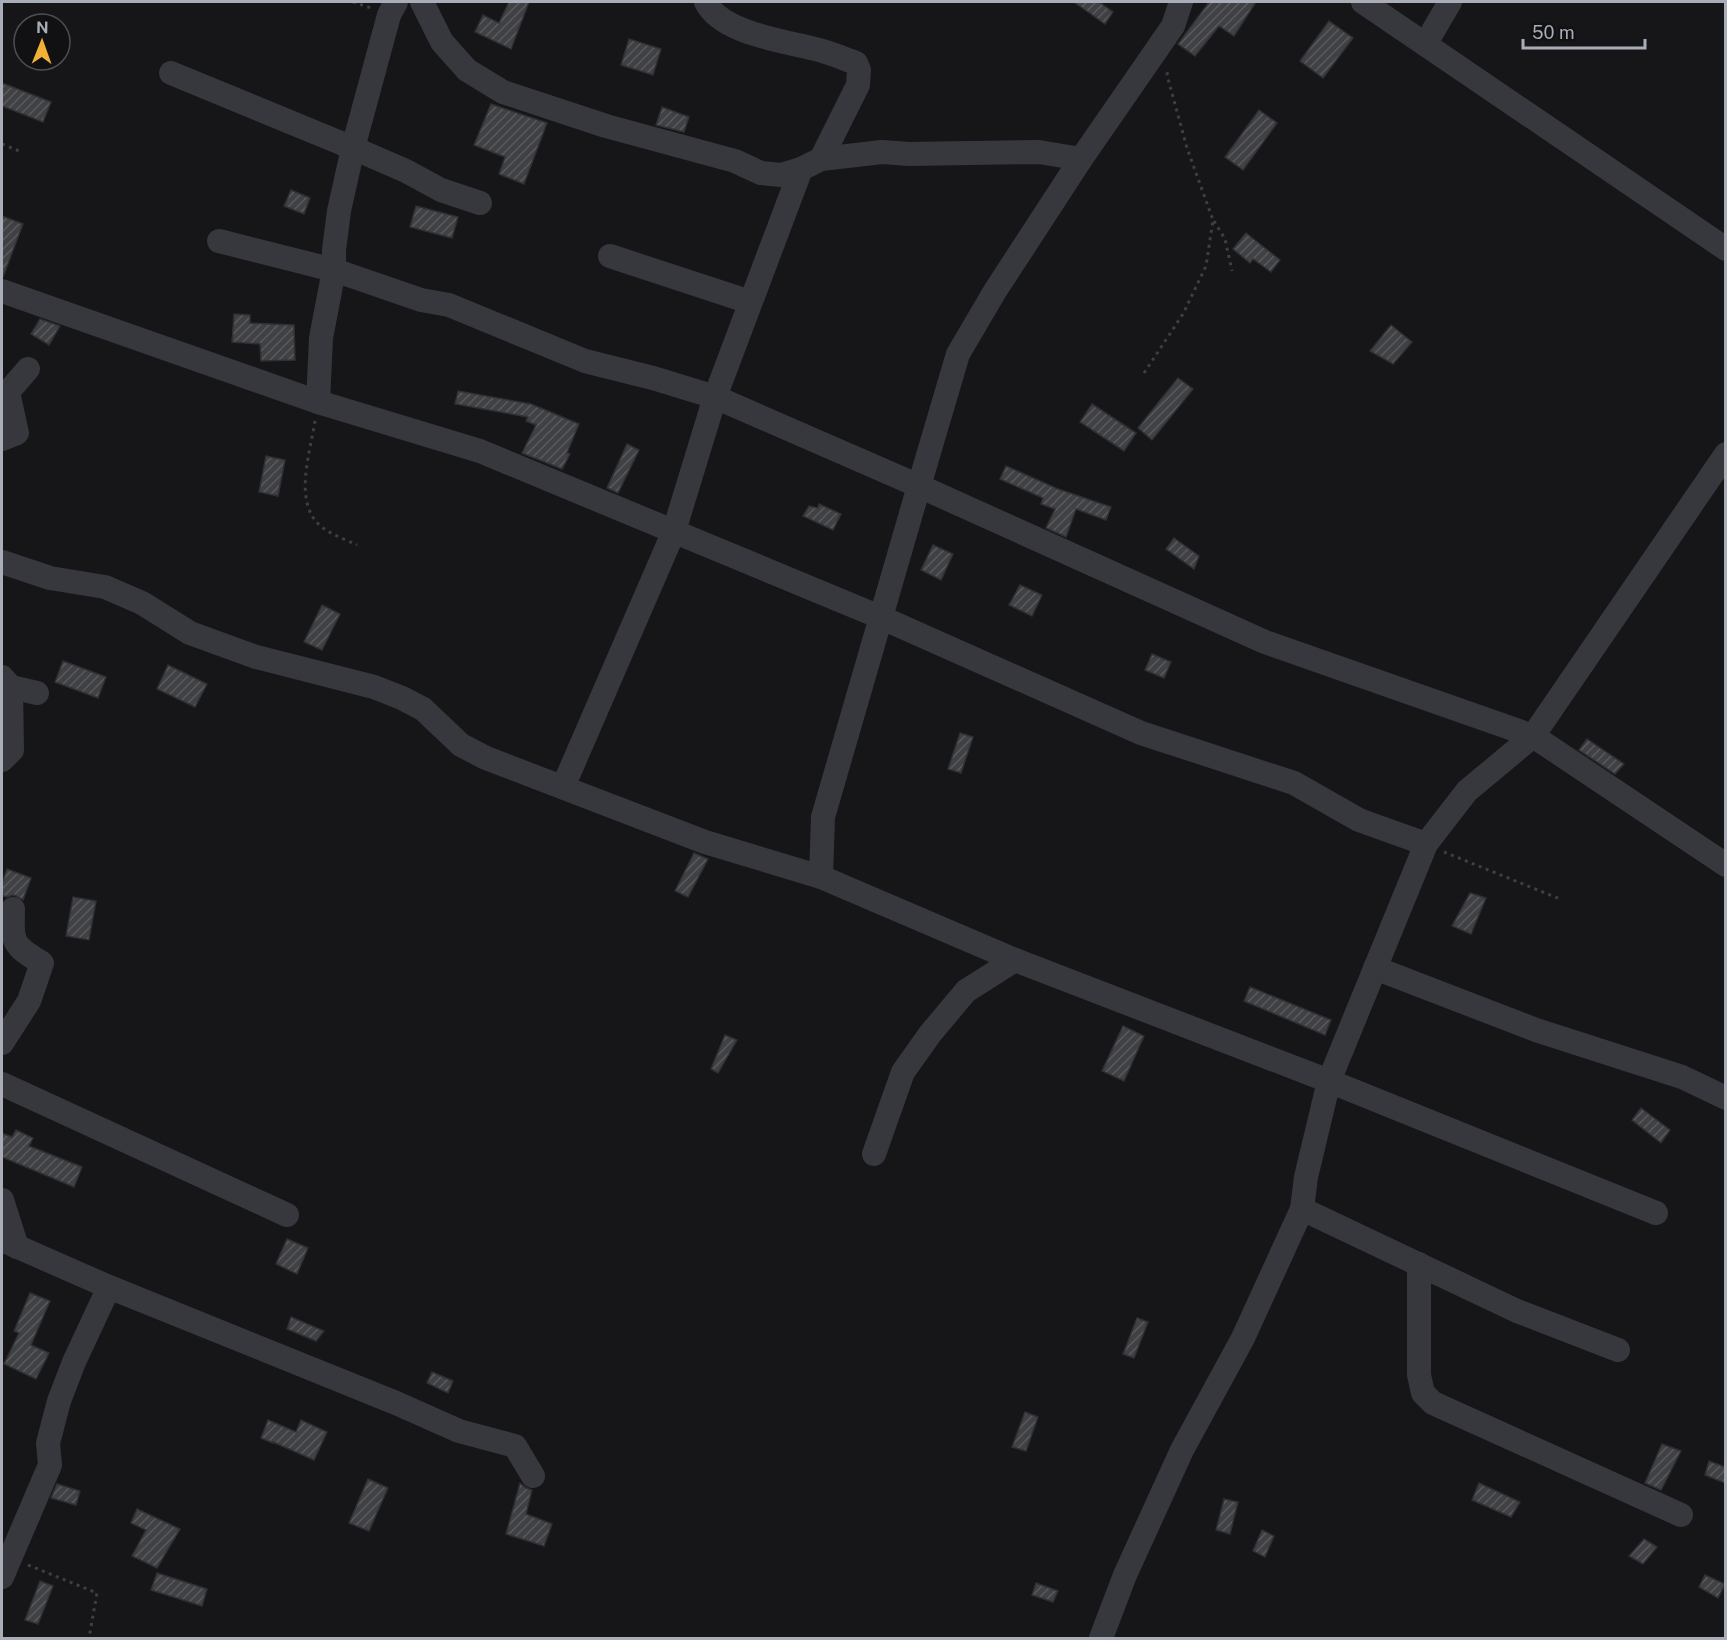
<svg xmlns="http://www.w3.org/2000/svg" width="1727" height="1640" font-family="'Public Sans',sans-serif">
<defs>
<pattern id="building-hatch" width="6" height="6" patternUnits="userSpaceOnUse" patternTransform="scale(1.5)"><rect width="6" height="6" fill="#404145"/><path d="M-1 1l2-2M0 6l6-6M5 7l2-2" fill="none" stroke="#595a5e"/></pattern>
</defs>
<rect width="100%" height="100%" fill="#161618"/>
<g fill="url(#building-hatch)" stroke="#303034" stroke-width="1.5">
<path d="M509 2H529L511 49 475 32 483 15 499 23Z"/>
<path d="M1074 2H1099L1113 12 1105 24Z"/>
<path d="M1209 2H1256L1234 36 1219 26 1195 56 1178 44Z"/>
<path d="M1329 21 1353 38 1323 78 1300 61Z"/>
<path d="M629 39 661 49 653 75 621 65Z"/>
<path d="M2 83 51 102 43 122 2 106Z"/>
<path d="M491 104 547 123 524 184 499 174 505 157 474 145Z"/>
<path d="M662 107 689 117 684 132 656 125Z"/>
<path d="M1259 110 1277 123 1243 170 1225 157Z"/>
<path d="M291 190 310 198 304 214 284 206Z"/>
<path d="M416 206 458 217 452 238 410 227Z"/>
<path d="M2 216 23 224 3 277H2Z"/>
<path d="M1246 233 1280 260 1271 272 1253 259 1250 263 1233 249Z"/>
<path d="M234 314 250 315V323L294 325 295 360 261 361 260 344 232 342Z"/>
<path d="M40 319 60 326 49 345 31 334Z"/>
<path d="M1391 325 1412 342 1393 364 1370 351Z"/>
<path d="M1178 378 1193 389 1152 440 1138 428Z"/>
<path d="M458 391 531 404 579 424 567 453 570 454 562 469 522 453 536 425 526 421 528 417 455 404Z"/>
<path d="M1092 404 1136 433 1124 451 1080 422Z"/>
<path d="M627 444 639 450 618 493 607 488Z"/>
<path d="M266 456 285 460 278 496 259 492Z"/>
<path d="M1006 466 1058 489 1111 507 1106 520 1076 509 1066 537 1046 528 1055 509 1041 504 1043 498 1000 479Z"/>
<path d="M819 504 841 514 833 530 803 516 809 506 818 508Z"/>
<path d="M1174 538 1199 556 1194 569 1166 549Z"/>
<path d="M933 545 953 554 941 580 921 570Z"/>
<path d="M1020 585 1042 595 1032 616 1009 605Z"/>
<path d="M322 605 340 614 322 650 304 642Z"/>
<path d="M1152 654 1171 662 1164 678 1145 670Z"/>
<path d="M63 661 106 677 98 698 55 682Z"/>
<path d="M168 665 207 684 195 707 157 689Z"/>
<path d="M960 733 973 737 961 773 948 769Z"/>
<path d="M1587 739 1624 764 1615 774 1579 750Z"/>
<path d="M694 853 708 859 688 897 675 891Z"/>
<path d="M7 869 31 878 23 900 14 895 6 897 2 895V883Z"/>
<path d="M1470 893 1486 898 1471 934 1452 926Z"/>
<path d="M73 897 96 901 89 940 66 936Z"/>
<path d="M1250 987 1331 1020 1325 1035 1244 1001Z"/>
<path d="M1123 1026 1144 1036 1124 1081 1102 1071Z"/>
<path d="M725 1035 737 1040 718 1073 711 1069Z"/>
<path d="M1641 1108 1670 1130 1661 1143 1632 1120Z"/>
<path d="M16 1130 33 1138 29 1146 82 1167 74 1187 2 1157V1133L12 1137Z"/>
<path d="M287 1239 308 1248 297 1274 276 1264Z"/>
<path d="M30 1293 50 1301 31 1345 49 1353 36 1379 4 1364 19 1333 14 1331Z"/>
<path d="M291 1317 324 1331 316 1341 287 1329Z"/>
<path d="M1137 1318 1148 1322 1134 1358 1123 1354Z"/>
<path d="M432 1372 453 1381 448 1393 427 1383Z"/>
<path d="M1025 1412 1038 1417 1026 1451 1012 1447Z"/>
<path d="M268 1420 296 1432 301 1420 327 1432 314 1460 273 1442V1443L261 1438Z"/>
<path d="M1662 1444 1681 1451 1661 1490 1645 1483Z"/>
<path d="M1709 1461 1725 1467V1483L1705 1475Z"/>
<path d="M368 1479 388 1488 369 1531 349 1523Z"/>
<path d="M520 1483 526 1488 532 1490 526 1514 552 1524 544 1546 506 1534Z"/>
<path d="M1479 1483 1520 1502 1511 1517 1472 1500Z"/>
<path d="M57 1484 80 1491 76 1505 51 1498Z"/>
<path d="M1224 1499 1238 1502 1230 1534 1216 1530Z"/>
<path d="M137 1509 180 1529 157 1568 132 1556 146 1530 131 1523Z"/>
<path d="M1262 1530 1274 1536 1265 1557 1253 1551Z"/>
<path d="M1644 1539 1657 1547 1643 1564 1629 1556Z"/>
<path d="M157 1573 207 1589 202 1606 151 1590Z"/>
<path d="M1705 1575 1725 1584 1718 1598 1699 1587Z"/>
<path d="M40 1581 53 1586 38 1624 25 1620Z"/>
<path d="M1036 1583 1058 1591 1053 1602 1032 1595Z"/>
</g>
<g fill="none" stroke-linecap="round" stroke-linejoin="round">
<g stroke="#3d3f44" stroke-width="3" stroke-dasharray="3 4.5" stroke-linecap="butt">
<path d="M353 2 371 8"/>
<path d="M2 144 19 151"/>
<path d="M1214 221 1225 239 1232 271"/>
<path d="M1144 373 1183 314 1206 266 1213 220 1187 148 1167 75 1168 70"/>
<path d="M315 421C310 454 292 505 323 528 333 535 346 540 357 545"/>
<path d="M1444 852 1560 899"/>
<path d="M28 1565 97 1593 89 1638"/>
</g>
<g stroke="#37383d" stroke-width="24">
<path d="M422 2 442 42 467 70 503 92 606 126 735 161 761 173 781 175 801 169 821 159 882 152 909 154 1039 152 1081 159"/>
<path d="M706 2C721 33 784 41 815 49 829 52 842 58 856 63L859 70 858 85 821 159"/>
<path d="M1363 2 1726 249"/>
<path d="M1426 43 1450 2"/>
<path d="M171 73 353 148 406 171 441 190 480 203"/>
<path d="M801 169 715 397 919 486 823 817 821 877"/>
<path d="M219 241 334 270 421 300 449 305 585 361 653 378 715 397 674 531 563 787"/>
<path d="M610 256 750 302"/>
<path d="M2 291 318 402 480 451 880 617 1141 733 1294 783 1359 820 1426 844"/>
<path d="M318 402 321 338 334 270V250L339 211 353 148 389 15 396 2"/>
<path d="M2 439 17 433 8 392 28 369"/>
<path d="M1726 454 1533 736 1726 865"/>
<path d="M2 562 50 578 105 587 142 603 190 633 256 657 374 687 402 698 423 709 461 745 486 758 705 842 821 877 1015 960 1329 1081 1656 1213"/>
<path d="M2 677 11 687 37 693"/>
<path d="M2 760 12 750 11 687"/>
<path d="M1375 968 1536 1030 1682 1077 1726 1098"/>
<path d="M2 1043 29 1001 42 963C12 945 12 943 13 909"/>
<path d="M2 1084 287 1215"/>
<path d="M874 1154 903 1072 930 1034 966 991 1015 960"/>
<path d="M2 1200 17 1247"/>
<path d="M1302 1209 1517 1311 1618 1350"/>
<path d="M2 1240 109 1287 396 1403 459 1431 515 1446 533 1476"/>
<path d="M1419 1264V1375L1423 1393 1433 1403 1681 1515"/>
<path d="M2 1577 50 1465 48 1443 59 1401 74 1362 109 1287"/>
<path d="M1101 1638 1125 1575 1182 1450 1243 1338 1302 1209 1306 1177 1329 1081 1426 844 1467 791 1533 736 1265 642 919 486 958 354 995 291 1081 159 1173 26 1181 2"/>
</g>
</g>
<rect width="1727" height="1640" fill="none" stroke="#a8adb8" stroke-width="6"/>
<g transform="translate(42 42) rotate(1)"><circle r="28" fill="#111113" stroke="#4d4f55" stroke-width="1.5"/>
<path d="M0-4.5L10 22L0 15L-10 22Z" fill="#f2b134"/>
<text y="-9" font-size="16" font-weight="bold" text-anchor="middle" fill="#a8adb8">N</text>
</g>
<path d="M1523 39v9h122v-9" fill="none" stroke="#a8adb8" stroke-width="3"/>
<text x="1532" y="39" font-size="18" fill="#a8adb8" stroke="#111113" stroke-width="4.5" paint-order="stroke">50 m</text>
</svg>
